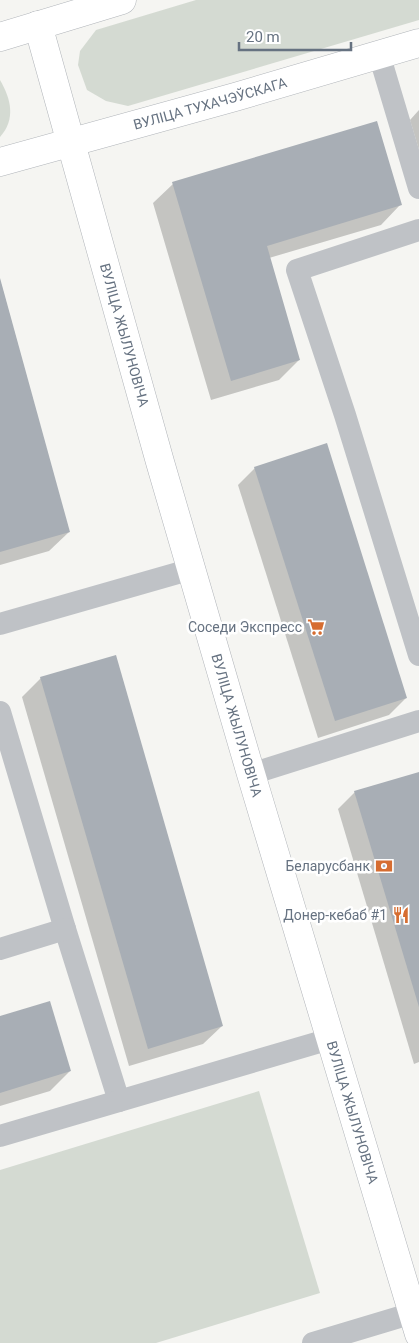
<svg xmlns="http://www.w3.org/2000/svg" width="419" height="1343" font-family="Roboto,sans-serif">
<rect width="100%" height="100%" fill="#f5f5f2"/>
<g fill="#d4dad2">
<path d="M196 0H419V20L128 106 106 101 87 90 78 65 80 51 96 30Z"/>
<path d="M0 80C11 99 16 119 0 137Z"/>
<path d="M259 1091 320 1293 156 1343H0V1170Z"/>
</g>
<g fill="#0003">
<path d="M419 110V150L410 120Z"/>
<path d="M173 184 400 205 381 225 269 258 299 360 279 380 211 400 153 203Z"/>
<path d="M0 280 69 532 49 551 0 565Z"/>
<path d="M255 468 406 698 389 715 318 738 238 485Z"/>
<path d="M41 678 222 1026 203 1044 129 1066 22 697Z"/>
<path d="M419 773V1062L414 1064 338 809 355 792Z"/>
<path d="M0 1017 70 1071 50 1091 0 1106Z"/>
</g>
<g fill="#a8aeb5">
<path d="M377 121 402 205 267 246 300 360 231 381 172 182Z"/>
<path d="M0 278 70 532 0 552Z"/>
<path d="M327 443 407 698 335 721 254 467Z"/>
<path d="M116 655 223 1026 148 1049 40 677Z"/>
<path d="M419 772V1007L354 791Z"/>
<path d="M50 1001 71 1071 0 1093V1016Z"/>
</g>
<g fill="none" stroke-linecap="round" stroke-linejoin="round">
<g stroke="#b1b5ba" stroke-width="29">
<g id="secondary">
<path id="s1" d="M38 25 160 462 251 774 419 1334"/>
<path d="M0 37 122 0"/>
<path id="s2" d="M0 162 235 97 419 43"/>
</g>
</g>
<g stroke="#bfc2c6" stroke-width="22">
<path d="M379 54 419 188"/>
<path d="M419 230 297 270 345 415 419 655"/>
<path d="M0 624 192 569"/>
<path d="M0 712 65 929 119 1101"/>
<path d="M251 774 419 721"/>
<path d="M0 949 65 929"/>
<path d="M0 1136 330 1039"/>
<path d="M313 1343 413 1313"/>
</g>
<use href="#secondary" stroke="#fff" stroke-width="28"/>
</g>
<defs>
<g id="supermarket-bare" transform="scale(1.35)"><path d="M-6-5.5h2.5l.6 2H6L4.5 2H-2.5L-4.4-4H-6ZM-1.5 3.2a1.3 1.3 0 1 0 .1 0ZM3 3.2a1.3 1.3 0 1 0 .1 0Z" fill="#d66d31" stroke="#fff" stroke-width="2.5" paint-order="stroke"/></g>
<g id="bank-bare" transform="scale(1.35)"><path d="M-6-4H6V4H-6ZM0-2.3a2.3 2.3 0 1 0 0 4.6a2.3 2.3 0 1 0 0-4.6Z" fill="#d66d31" stroke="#fff" stroke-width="2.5" paint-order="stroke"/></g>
<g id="restaurant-bare" transform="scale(1.35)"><path d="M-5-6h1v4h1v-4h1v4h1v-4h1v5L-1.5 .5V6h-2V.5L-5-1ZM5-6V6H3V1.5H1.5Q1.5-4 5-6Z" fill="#d66d31" stroke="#fff" stroke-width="2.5" paint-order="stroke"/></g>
</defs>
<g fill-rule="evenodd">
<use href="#supermarket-bare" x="316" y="627"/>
<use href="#bank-bare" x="384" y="866"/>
<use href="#restaurant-bare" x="401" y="915"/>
</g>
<g text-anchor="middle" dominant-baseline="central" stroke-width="5" stroke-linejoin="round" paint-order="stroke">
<g font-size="14" fill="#667281" stroke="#fff">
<text stroke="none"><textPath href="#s2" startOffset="218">ВУЛІЦА ТУХАЧЭЎСКАГА</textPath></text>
<text stroke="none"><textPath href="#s1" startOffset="322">ВУЛІЦА ЖЫЛУНОВІЧА</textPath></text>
<text stroke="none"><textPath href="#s1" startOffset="728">ВУЛІЦА ЖЫЛУНОВІЧА</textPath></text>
<text stroke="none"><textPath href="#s1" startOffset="1132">ВУЛІЦА ЖЫЛУНОВІЧА</textPath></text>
</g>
<g font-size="14" fill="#667281" stroke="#fff" text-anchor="end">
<text x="302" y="627">Соседи Экспресс</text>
<text x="370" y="866">Беларусбанк</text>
<text x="387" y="915">Донер-кебаб #1</text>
</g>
</g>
<path d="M239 42v8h112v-8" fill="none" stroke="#667281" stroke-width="2.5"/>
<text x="246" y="42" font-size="15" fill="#667281" stroke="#ffffff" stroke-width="4" paint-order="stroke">20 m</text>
</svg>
